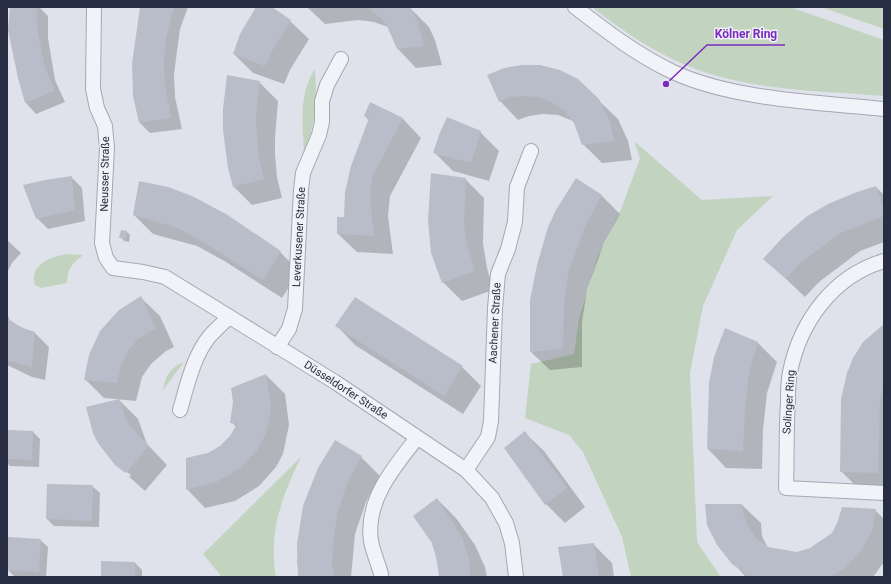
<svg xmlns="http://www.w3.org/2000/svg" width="891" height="584" font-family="Roboto,sans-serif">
<rect width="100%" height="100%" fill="#dfe2ea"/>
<g fill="#c2d4bf">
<path d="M592 7H790L884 40V96C823 91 759 91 701 71 661 57 625 33 592 7Z"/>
<path d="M821 7H884V29Z"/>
<path d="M315 69C317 98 316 125 304 152 303 123 298 95 315 69Z"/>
<path d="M634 141 702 200 773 196 737 230 703 306 690 373 697 542 721 577H631L622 537 583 452 569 435 525 418 531 364 574 354 579 319 597 258 620 212 640 158Z"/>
<path d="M67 254 83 255C72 264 67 269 67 283L41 288 35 285C29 264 51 257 67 254Z"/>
<path d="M184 362 163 390C165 376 171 367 184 362Z"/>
<path d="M301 457C282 497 268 532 276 577H222L203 554Z"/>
</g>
<g fill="#0003">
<path d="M11 7H39L48 16V38L55 80 65 102 36 114 26 103Z"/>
<path d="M141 7H188L180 29 174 74 175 97 182 129 150 133 140 123Z"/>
<path d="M258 7H270L290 21 309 39 290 70 284 84 253 73 234 54Z"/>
<path d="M307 7H409L429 27 435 40 442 65 416 68 398 49 388 27 374 22 358 20 325 24Z"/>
<path d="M540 66 598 100 618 119 628 141 632 160 602 163 583 144 576 123 573 121 558 115 543 114 529 116 518 120 500 101Z"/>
<path d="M259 82 278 101 275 137V155L277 177 282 198 252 205 234 187Z"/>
<path d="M371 103 403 119 421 138 390 196 388 216 393 254 357 252 338 234 345 219 369 121 365 116Z"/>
<path d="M480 132 499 151 489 181 453 171 434 152Z"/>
<path d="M71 177 82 188 85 221 48 229 37 218Z"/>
<path d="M465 179 484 198 483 243 487 268 493 290 462 301 443 282Z"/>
<path d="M876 187 884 195V242L860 251 819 282 805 297 765 259Z"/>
<path d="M601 195 620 214 604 243 587 290 582 322V367L550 370 531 352V300Z"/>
<path d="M134 215H225L280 252 299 271 282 298 226 262 197 246 153 234Z"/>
<path d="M122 231 127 232 130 235 129 242 124 241 121 237Z"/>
<path d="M7 240 21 253 12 263 7 273Z"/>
<path d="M141 298 160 316 174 347 166 351 151 364 142 377 136 401 104 398 85 379Z"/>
<path d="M7 312 9 319 14 324 35 333 49 347 45 380 32 377 7 365Z"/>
<path d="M884 325V491L860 490 841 471 864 343Z"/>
<path d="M337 326 462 367 481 386 463 414 355 345Z"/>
<path d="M726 329 758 343 777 362 767 393 763 430 762 469 726 468 708 449 710 383Z"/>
<path d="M266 375 285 394 289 425 283 454 276 467 259 486 235 501 205 508 187 489 208 454 221 446 231 437 236 427 232 422Z"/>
<path d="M119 400 138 419 147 444 167 465 145 491 126 474 130 477 131 475 124 470V472L116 464Z"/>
<path d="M7 431 33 432 40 439 39 467 10 466 7 463Z"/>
<path d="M525 433 544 451 585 507 565 523 546 504Z"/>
<path d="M361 457 380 476 366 502 355 534 351 577H300L297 562 304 506Z"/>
<path d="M92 486 100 493 99 527 54 526 47 519Z"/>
<path d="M437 499 456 518 475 545 485 567 487 577H440V570L432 543Z"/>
<path d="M742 505 761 523 762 536 768 548 797 553 811 549 875 510 884 519V562L873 577H746L733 563Z"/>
<path d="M40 540 48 547 46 577H15L8 570Z"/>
<path d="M594 545 612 563 614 577H564Z"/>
<path d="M135 563 142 570V577H102Z"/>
</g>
<g fill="#b9bdca">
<path d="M10 7H37V27L45 68 55 91 25 103 18 78 8 30Z"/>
<path d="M140 7H174L166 39 164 63 165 85 171 118 139 123 133 96 132 64Z"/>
<path d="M256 7H272L291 20 272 51 265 66 233 54 240 34Z"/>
<path d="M366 7H410L417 20 424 46 397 49 387 26 380 17Z"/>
<path d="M522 65H540L560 70 578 79 599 99 610 122 614 141 582 145 574 123 565 111 553 103 539 97 524 96 510 97 499 102 487 75 504 68Z"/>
<path d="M227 75 260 81 256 117 257 136 259 158 264 179 233 187 228 168 223 130V109Z"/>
<path d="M370 102 403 118 372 177 370 197 374 236 337 234V217H344L345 192 351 166 369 118 364 116Z"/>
<path d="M447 117 481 131 471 163 433 153 439 135Z"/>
<path d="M431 173 466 178 464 224 468 248 475 271 442 283 431 253 428 221Z"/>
<path d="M72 176 75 210 36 219 23 185 45 180Z"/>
<path d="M576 178 602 195 586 224 569 271 564 302 563 349 530 352V300L537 265 548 227 556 210Z"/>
<path d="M139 181 168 187 192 196 226 214 281 251 263 280 206 244 178 228 133 215Z"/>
<path d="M876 186 884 209V216L841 233 800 263 786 279 763 259 782 238 806 217 828 204 857 192Z"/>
<path d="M121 230 127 231 126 239 119 238Z"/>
<path d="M141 296 156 328 137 340 128 351 121 365 117 383 84 380 89 355 100 331 119 310Z"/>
<path d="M355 297 463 366 444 396 335 326Z"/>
<path d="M7 318 22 328 35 332 32 367 7 360Z"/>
<path d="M884 324V382L880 398 878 473 840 472 841 399 847 373 853 358 863 342Z"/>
<path d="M725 328 758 342 749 373 745 411 743 451 707 449 709 383 714 357Z"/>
<path d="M266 374 271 405 269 420 265 435 258 449 240 468 227 476 216 482 186 490V458L208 453 220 446 230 436 237 424 230 423 233 402 231 388Z"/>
<path d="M119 399 128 424 149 446 126 473 115 465 98 443 93 433 86 407Z"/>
<path d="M7 430 33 431 32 460 7 459Z"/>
<path d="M525 431 567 488 545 505 504 448Z"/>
<path d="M335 440 362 456 347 483 337 515 333 545 332 563 334 577H298L297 544 303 506 318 468Z"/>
<path d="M47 484 93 485 92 521 46 519Z"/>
<path d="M437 498 462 537 470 563V577H439L436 555 432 543 413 516Z"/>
<path d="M705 504H742L744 516 749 528 757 539 768 547 797 552 810 548 832 533 838 521 842 507 876 509 872 531 861 551 846 567 830 577H750L732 564 717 545 707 525Z"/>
<path d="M8 537 41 539 39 572 7 570Z"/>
<path d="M594 543 599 577H563L558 547Z"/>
<path d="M101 561 135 562V577H101Z"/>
</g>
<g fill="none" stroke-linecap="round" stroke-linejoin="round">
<g stroke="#a4a8b4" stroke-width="16">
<g id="minor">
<path d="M94 7 93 89 97 108 105 126 107 148 102 243 106 258 113 268 143 272 165 277 335 382 466 470 492 498 506 523 512 543 516 577"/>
<path d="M575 7C606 31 637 55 673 72 734 100 817 102 884 109"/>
<path d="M884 261C833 276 800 322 790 372 788 381 788 392 788 402 786 431 787 459 786 488L884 493"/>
<path d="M277 347 289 329 295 309 301 190 303 173 319 135 322 122V101L327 85 341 59"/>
<path d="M180 410C187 386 193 357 209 337 215 330 222 324 229 317"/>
<path d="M466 470 488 437 491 421 495 308 498 274 508 249 515 222 517 187 531 151"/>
<path d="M381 574C378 563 373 552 371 541 365 501 394 467 417 438"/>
</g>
</g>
<use href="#minor" stroke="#f2f3f8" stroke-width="14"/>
</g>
<g text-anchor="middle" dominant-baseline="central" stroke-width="3" stroke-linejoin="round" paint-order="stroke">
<g font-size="11" fill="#272d42" stroke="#eff1f7">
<text transform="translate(105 174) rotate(-89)">Neusser Straße</text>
<text transform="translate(299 237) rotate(-87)">Leverkusener Straße</text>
<text transform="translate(495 323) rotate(-87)">Aachener Straße</text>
<text transform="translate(346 390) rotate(33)">Düsseldorfer Straße</text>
<text transform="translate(789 402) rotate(-86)">Solinger Ring</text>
</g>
</g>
<path fill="none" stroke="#7b2cbf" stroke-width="1.5" d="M666 84L707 45H785"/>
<circle fill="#7b2cbf" stroke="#eff1f7" stroke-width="1.5" cx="666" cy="84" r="4"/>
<g font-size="12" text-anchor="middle" font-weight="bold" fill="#7b2cbf" stroke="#eff1f7" stroke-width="3" stroke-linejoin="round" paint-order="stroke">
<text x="746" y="38">Kölner Ring</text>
</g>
<rect width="891" height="584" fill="none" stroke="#272d42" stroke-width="16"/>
</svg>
